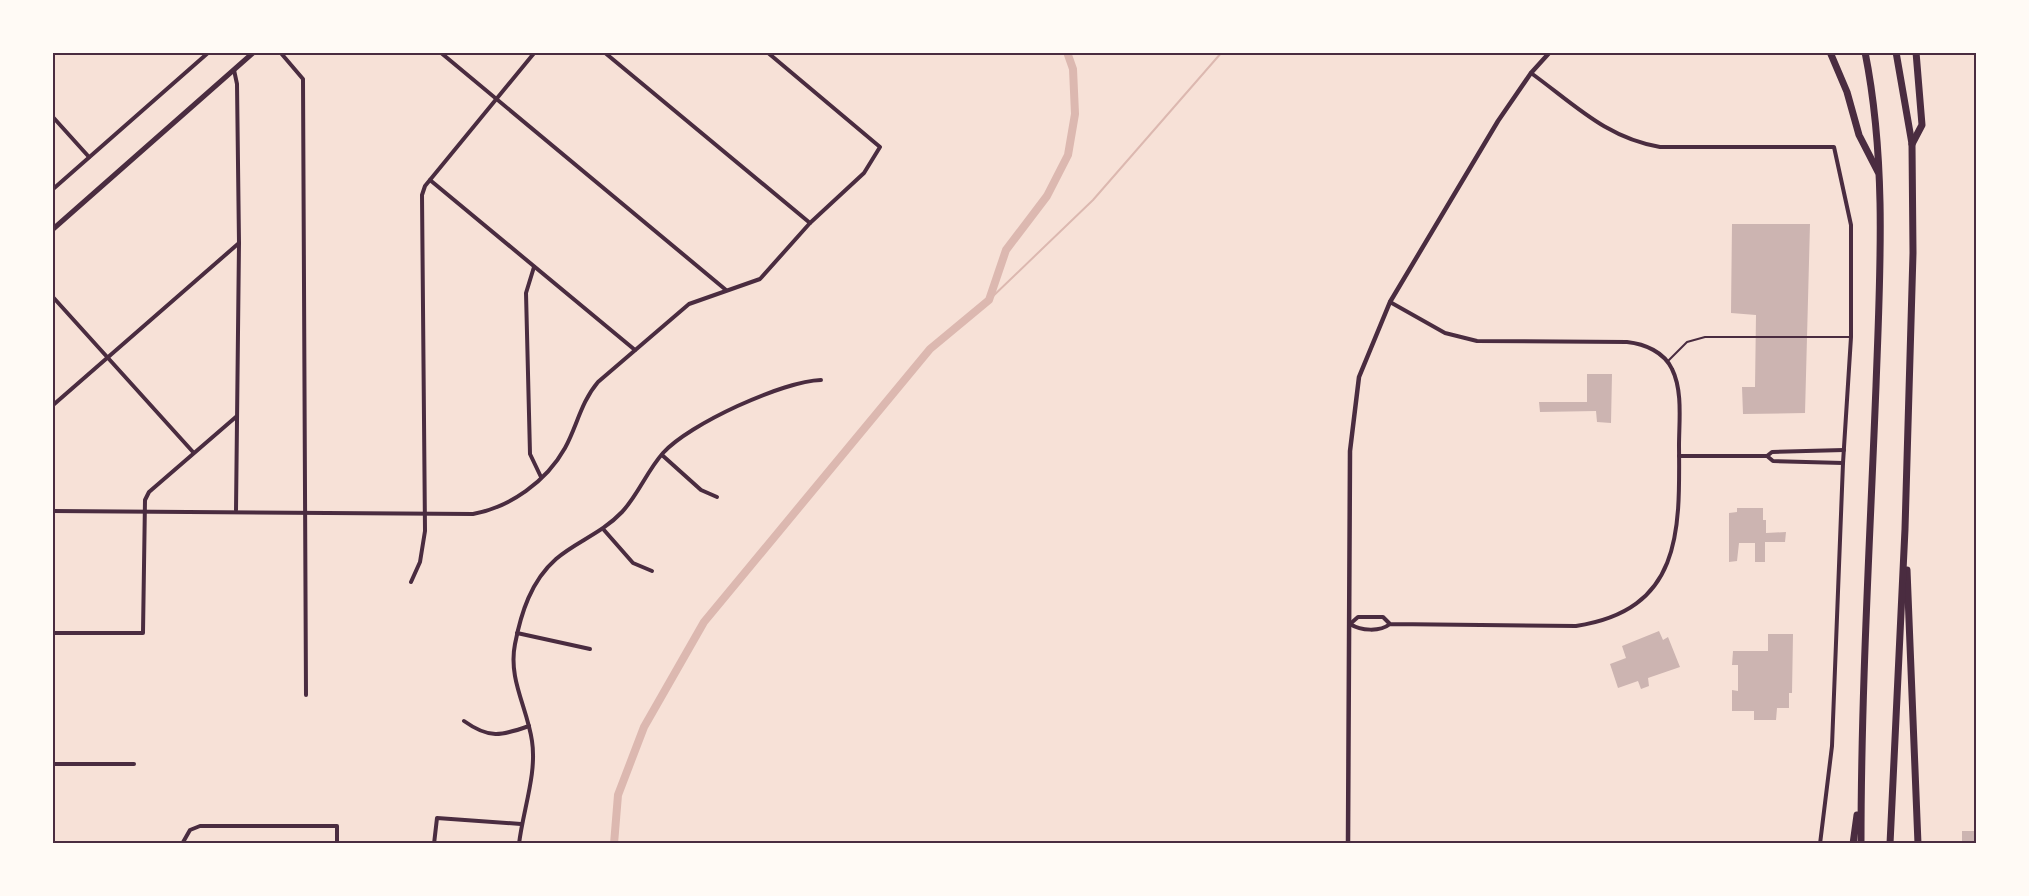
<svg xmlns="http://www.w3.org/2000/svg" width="2029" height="896" font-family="'Zilla Slab',serif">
<rect width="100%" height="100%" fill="#f7e1d7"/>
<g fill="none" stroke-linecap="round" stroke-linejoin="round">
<path stroke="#dcb8b0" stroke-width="2" d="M989 300 1093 200 1222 52"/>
<path stroke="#dcb8b0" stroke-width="8" d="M614 844 618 795 644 727 704 622 930 349 989 300 1006 250 1047 196 1068 155 1075 114 1073 69 1067 52"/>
</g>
<g fill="#ccb4b1">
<path d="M1732 224H1810L1805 413 1743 414 1742 387H1755L1756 315 1731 313Z"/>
<path d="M1587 374H1612L1611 423 1597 422 1596 411 1540 412 1539 402H1587Z"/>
<path d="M1737 508H1763V520H1766V533L1786 532 1785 542H1765V562H1755V543H1739L1737 561 1729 562V513L1737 512Z"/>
<path d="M1659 631 1663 640 1668 637 1680 667 1648 678 1649 686 1641 689 1638 681 1618 688 1610 664 1626 658 1622 646Z"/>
<path d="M1768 634H1793L1792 693H1789V708H1777L1776 720H1754V711H1732V690L1738 691V665H1732L1733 651H1768Z"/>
<rect x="1962" y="831" width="14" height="13"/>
</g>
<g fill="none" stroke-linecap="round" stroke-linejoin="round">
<path stroke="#4a2c40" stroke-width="2" d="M1668 361 1687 342 1705 337H1851"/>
<g stroke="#4a2c40" stroke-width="4">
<path d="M280 52 303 79 306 695"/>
<path d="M440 52 726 290"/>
<path d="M604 52 810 223"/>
<path d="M234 70 237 84 239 243 236 510"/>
<path d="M1531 73C1574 104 1606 138 1660 147H1834L1851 225V337L1843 463 1832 746 1820 844"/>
<path d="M52 116 89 157"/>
<path d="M430 180 635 350"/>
<path d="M52 190 209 52"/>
<path d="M534 267 526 293 530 454 541 477"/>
<path d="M52 296 193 452"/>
<path d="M1390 302 1445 333 1477 341 1627 342C1645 344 1664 352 1672 369 1683 391 1679 422 1679 446 1680 533 1681 610 1576 626L1390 624C1380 632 1361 631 1350 624L1358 617H1383L1390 624"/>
<path d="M52 406 239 243"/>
<path d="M662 455 701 490 717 497"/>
<path d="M1679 456H1767L1772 452 1844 450"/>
<path d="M1767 456 1773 461 1843 463"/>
<path d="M52 511 473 514C510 507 546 482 565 448 577 426 581 402 598 382L689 304 760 279 810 223 864 173 880 147 767 52"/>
<path d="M604 530 633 563 652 571"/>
<path d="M411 582 420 562 425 531 422 195 425 186 535 52"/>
<path d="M52 633H143L145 500 149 492 237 416"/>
<path d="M517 633 590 649"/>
<path d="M464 721C489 739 501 736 529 726"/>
<path d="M52 764H134"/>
<path d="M182 844 190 830 200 826H337V844"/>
<path d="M434 844 437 818 521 824"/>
<path d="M519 844C523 810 537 774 532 741 527 707 508 679 515 644 521 613 531 581 556 559 577 541 601 534 622 512 638 495 647 471 663 453 689 424 783 381 821 380"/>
</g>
<path stroke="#4a2c40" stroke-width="4.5" d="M1348 844 1350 451 1359 377 1390 302 1498 121 1531 73 1550 52"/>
<path stroke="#4a2c40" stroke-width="5" d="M52 230 254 52"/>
<g stroke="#4a2c40" stroke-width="7">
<path d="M1830 52 1847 92 1859 135 1878 172"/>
<path d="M1912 144 1922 125 1916 52"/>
<path d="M1907 570 1918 844"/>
<path d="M1853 844 1857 815"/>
<path d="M1861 844C1861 691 1870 539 1876 386 1880 275 1887 162 1865 52"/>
<path d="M1890 844 1905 529 1913 253 1912 144 1896 52"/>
</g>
</g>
<rect width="2029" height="896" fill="none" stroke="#fffaf5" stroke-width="108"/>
<rect x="54" y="54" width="1921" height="788" fill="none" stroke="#4a2c40" stroke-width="2"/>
</svg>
